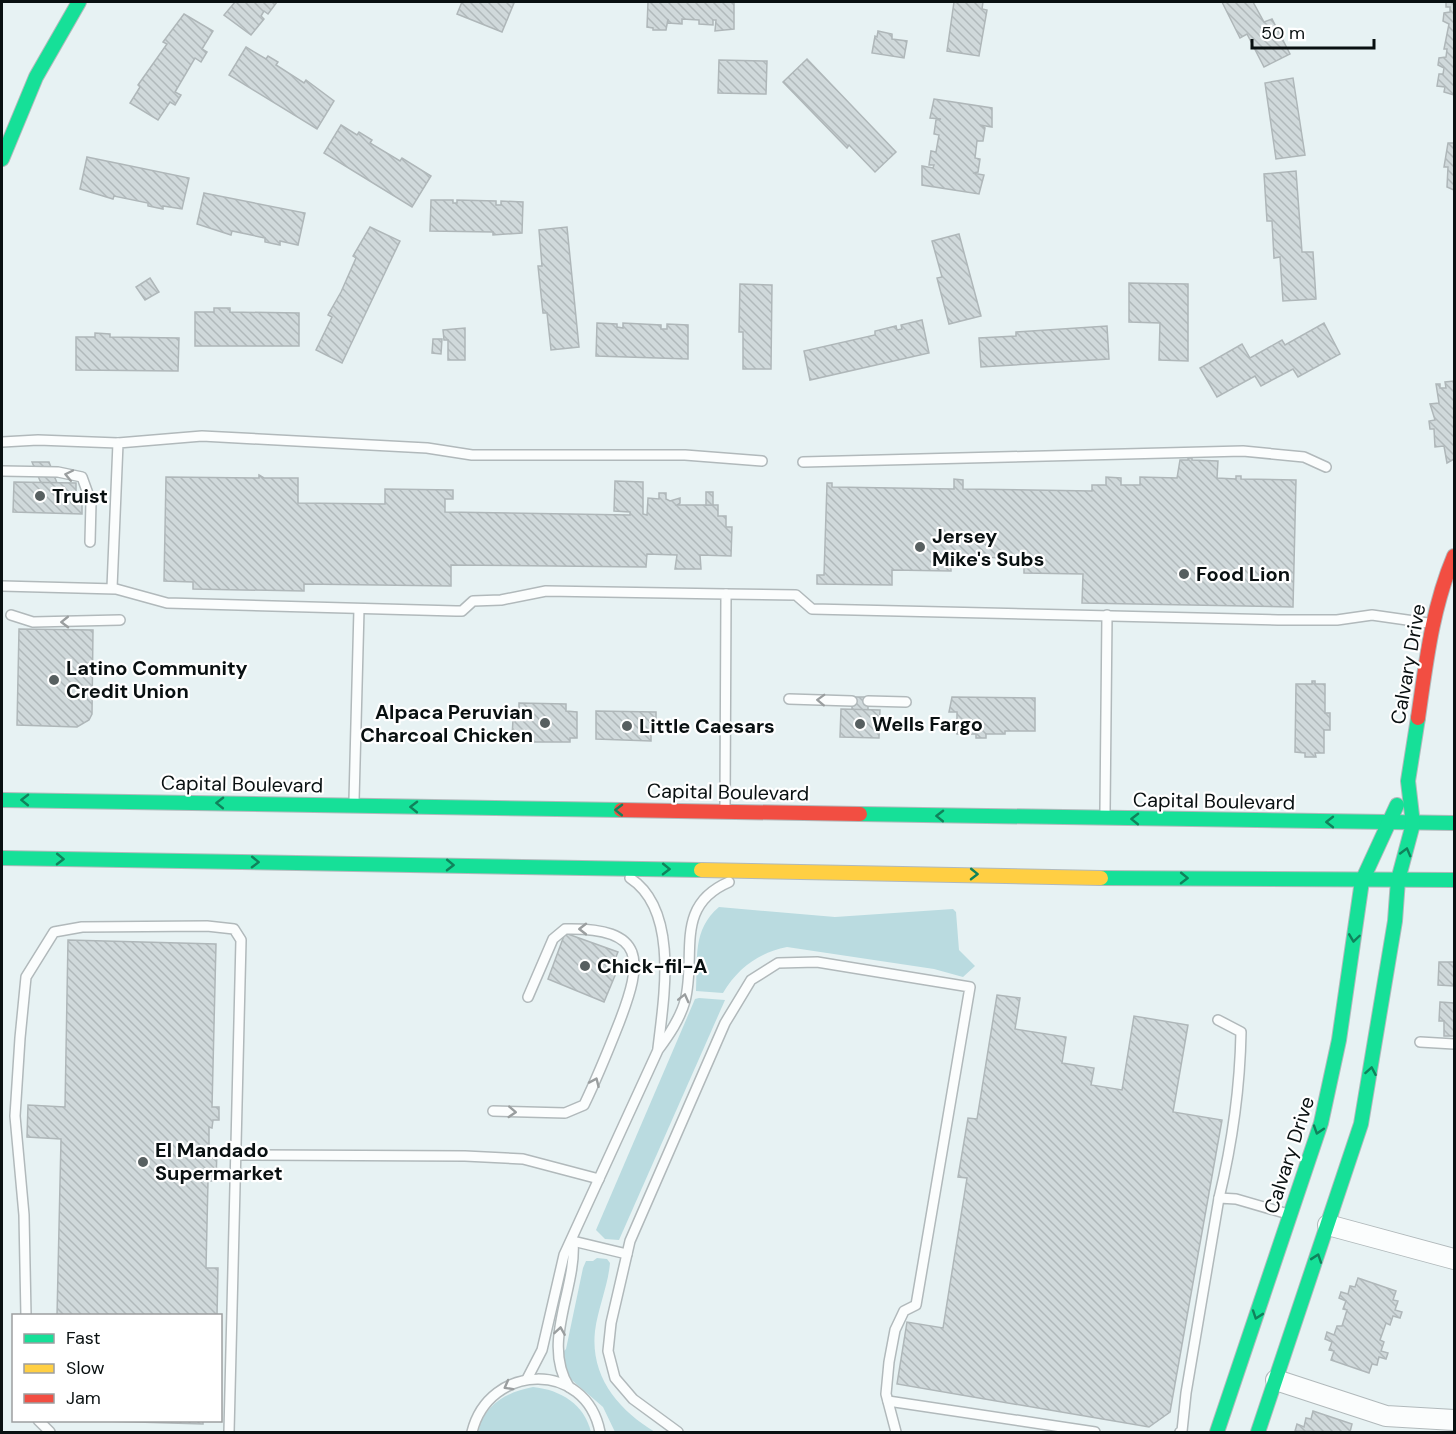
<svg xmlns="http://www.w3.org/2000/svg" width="1456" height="1434" font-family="'DM Sans',sans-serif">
<defs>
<pattern id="building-back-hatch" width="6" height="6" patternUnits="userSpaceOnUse" patternTransform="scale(1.5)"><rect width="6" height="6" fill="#d0d9db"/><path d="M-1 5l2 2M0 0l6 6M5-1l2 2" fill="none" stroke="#b1b9bb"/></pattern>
</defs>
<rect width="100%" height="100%" fill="#e7f2f3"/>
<g fill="#badbe0">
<path d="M719 907 835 917 953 909 956 912 959 950 975 966 963 977 934 969 787 947C758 953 738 968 723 993L696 991C698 958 692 930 719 907Z"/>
<path d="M699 998 725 1000 619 1240 605 1239 596 1230 695 999Z"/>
<path d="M597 1258 607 1259 610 1263C608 1286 598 1308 595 1331 590 1376 618 1410 655 1432H615L603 1407 566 1375 561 1354 566 1349 583 1268 586 1261H593Z"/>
<path d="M533 1387C561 1390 584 1404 591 1432H478C484 1404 507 1392 533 1387Z"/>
</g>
<g fill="url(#building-back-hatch)" stroke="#afb7b9" stroke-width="1.5">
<path d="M235 2H277L268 14 264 11 261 16 264 19 251 35 224 15Z"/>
<path d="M462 2H510L514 3 502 32 457 14Z"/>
<path d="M648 2H734V29L715 31 716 20H713V25L699 24V20L682 19V24L668 23V19L666 30H653V28L647 27Z"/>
<path d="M954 2H983L982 9 987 10 979 56 947 51Z"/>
<path d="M1222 2H1253L1264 22 1272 19 1290 54 1264 67 1247 34 1240 38Z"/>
<path d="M1446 2H1454V95L1444 92 1445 87 1437 86 1439 74H1443L1444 68 1438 65 1439 58 1446 57 1447 49H1444L1449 24 1443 21 1444 13 1450 12V7H1446Z"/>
<path d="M184 14 213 31 202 49 207 52 201 62 195 58 175 92 181 95 175 105 170 102 158 120 130 103 140 87 138 85 167 44 163 42Z"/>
<path d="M878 31 892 34V39L907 41 904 58 872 53 875 36 877 37Z"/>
<path d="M246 47 266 59 268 56 278 62 276 65 304 83 306 80 334 101 317 129 229 75Z"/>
<path d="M807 59 896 152 875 172 849 145 847 148 783 82Z"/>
<path d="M719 60 767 61 766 94 718 93Z"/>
<path d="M1293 78 1305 155 1276 159 1265 83Z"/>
<path d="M934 99 992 108V127L980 125 985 128 983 141H977L975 158 980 159 978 172 973 173 984 175 979 194 922 185V166L933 168 934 165H929L931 151 936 152 939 135 934 134 936 120 941 119 930 118Z"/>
<path d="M341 125 357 135 359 132 372 140 370 143 400 161 402 158 431 176 412 207 324 153Z"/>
<path d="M1448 143H1454V196V190L1447 187 1448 167H1444Z"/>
<path d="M87 157 189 178 182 209 163 206V209L148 206V203L114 196 113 199 80 189Z"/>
<path d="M1296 171 1302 252H1313L1316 299 1283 301 1280 257 1274 258 1272 221H1267L1264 174Z"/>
<path d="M204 193 305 213 298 245 280 241V245L265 242V238L232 231 231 235 197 224Z"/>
<path d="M431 200H453V203H457V200L496 201V205H501V201L523 202 522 233 493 235V232L430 231Z"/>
<path d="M370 227 400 241 342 363 316 350 332 317 328 315 341 292 356 258 353 256Z"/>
<path d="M567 227 579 347 551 350 547 313H543L538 266H542L539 230Z"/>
<path d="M959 234 981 316 949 324 937 278 942 277 932 241Z"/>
<path d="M150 278 159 292 145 300 136 287Z"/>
<path d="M1129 283 1188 284V361L1159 360 1160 323 1129 322Z"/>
<path d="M740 284 772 285 771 369H743V332H739Z"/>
<path d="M214 308H230V312L299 313V346H195V312H214Z"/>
<path d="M922 320 929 353 810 380 804 351 875 335V331L896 326 897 330 902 329 901 325Z"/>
<path d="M597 323 617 324V327L623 328V323L661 325V329H667V324L688 325V359L596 356Z"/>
<path d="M1324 323 1340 354 1298 377 1293 369 1261 386 1255 376 1217 397 1200 368 1242 344 1250 358 1282 340 1285 345Z"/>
<path d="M1107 326 1109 359 981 367 979 338 1016 336V332Z"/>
<path d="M465 328V360H448V340H444L443 330Z"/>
<path d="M95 333 110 334V337L179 338 178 371 76 370V337H95Z"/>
<path d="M433 339H442L441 354 432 353Z"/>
<path d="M1454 381V459L1447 463 1444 446 1435 447 1434 429H1430L1429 421 1435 420 1430 404 1439 403 1436 384H1440V388H1446L1445 382Z"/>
<path d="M1188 458H1192V460L1218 461 1217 478 1236 479V476H1241V479L1296 480 1293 607 1082 603 1083 574 1024 573V558L951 557V571L892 570V585L817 584V575H824L827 483H832V487L954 489V479L963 480V489L1092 491V485H1106V477L1121 478V485H1140V477L1177 478 1180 460H1188Z"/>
<path d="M32 462H49L57 483H41Z"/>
<path d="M259 475 264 478H298V503L385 504V489L453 490V499H445V512L630 515V512L614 511 615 481 643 482V514L647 515 648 498 659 499V493H666V499L670 501 680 498V503L677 505H718V516H726V527H732L731 556 700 555 701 569H675L677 555 647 554 646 567 451 565V586L304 584V591L193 589V582L164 581 166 477 259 478Z"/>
<path d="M14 482 76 483V495L82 500V514L13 512Z"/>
<rect x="706" y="492" width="7" height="13"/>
<path d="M19 629 93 630 92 714 89 720 77 727 17 725Z"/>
<path d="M1312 681H1315V684H1325V713H1330V730H1324V753H1315L1316 757H1305V753L1295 752 1296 684H1312Z"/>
<rect x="852" y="697" width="16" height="13"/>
<path d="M952 697 1035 698V731H1005V734H986V738H976V734H957V712H949Z"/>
<path d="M519 703 566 704V711L577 712V738H570V742H518L519 736H512L513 720H519Z"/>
<path d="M841 709 880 710 879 738 840 737Z"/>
<path d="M596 711 656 712V723H651L654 734H651V741L596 739Z"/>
<path d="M565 933 618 952 613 964 619 966 604 1002 548 979Z"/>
<path d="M68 940 216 944 212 1107H219V1120H213L212 1128 209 1127V1149L217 1150 216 1181H208L206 1268H218L217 1316H57L61 1139 27 1137 28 1105 65 1107Z"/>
<path d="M1439 962H1454V986L1438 985Z"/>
<path d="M997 995 1020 998 1015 1029 1066 1037 1062 1063 1094 1068 1091 1085 1122 1090 1134 1016 1188 1025 1173 1112 1222 1120 1170 1412 1149 1427 897 1384 907 1322 943 1328 967 1178 958 1177 968 1118 977 1119Z"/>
<path d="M1440 1002 1454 1003V1036H1444V1021H1439Z"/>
<path d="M1358 1278 1396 1291 1393 1300 1398 1301 1395 1310 1402 1312 1400 1318 1393 1316 1390 1325 1386 1323 1380 1340 1384 1342 1381 1351 1388 1353 1386 1359 1379 1357 1377 1365 1372 1364 1369 1373 1331 1360 1334 1351 1329 1350 1332 1342 1325 1339 1327 1332 1334 1335 1337 1326H1342L1347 1310 1343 1309 1346 1301 1339 1298 1341 1292 1348 1294 1350 1286 1355 1287Z"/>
<path d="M1313 1411 1352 1424 1350 1432 1295 1431 1297 1424 1304 1427 1306 1418 1311 1419Z"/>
<path d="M69 1420H203V1424Z"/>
</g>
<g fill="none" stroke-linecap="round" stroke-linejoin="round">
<g stroke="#b1b9bb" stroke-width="12">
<g id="lane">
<path d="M2 442 38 440 118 443"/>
<path d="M803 462 1243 451 1304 457 1326 467"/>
<path d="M2 471 58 472 82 477 91 502 90 542"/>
<path d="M2 586 116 589 167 603 456 611H462L473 601 501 600 546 591 726 594 725 805"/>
<path d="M112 588 118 443 202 436 427 448 472 455H685L762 461"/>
<path d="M726 594 796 595 812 609 1278 620H1337L1372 615 1428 623"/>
<path d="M11 615 33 622 120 620"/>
<path d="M789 699 852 701"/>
<path d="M868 701 906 702"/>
<path d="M354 801 359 609"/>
<path d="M1105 811 1107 615"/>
<path d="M630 878C679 910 664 997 658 1048"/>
<path d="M1218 1020 1241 1032C1240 1088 1232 1144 1219 1198"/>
<path d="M1420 1042 1454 1044"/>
<path d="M493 1111 565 1113 584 1105C597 1078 608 1051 619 1023 643 961 647 927 565 929L553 939 528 997"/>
<path d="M236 1155 465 1156 523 1159 599 1179"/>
<path d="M573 1241 627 1254"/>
<path d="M26 1316 24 1215 15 1116 20 1038 26 977 54 932 82 927 207 926 234 929 241 940 229 1432"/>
<path d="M527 1379 542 1350 564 1255 658 1050C669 1035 680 1019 685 1001 697 955 673 906 729 882"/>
<path d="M569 1387C541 1342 577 1289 573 1241"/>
<path d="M888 1401 1095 1432"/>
<path d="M38 1420 50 1432"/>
<path d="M472 1432C489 1363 586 1360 600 1432"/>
<path d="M678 1432 633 1399 615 1378 608 1351 611 1323 630 1241 725 1023 751 980 778 963 817 962 970 987 916 1305 904 1311 895 1330 889 1362 886 1394 896 1432"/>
<path d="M1180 1432 1182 1431 1186 1393 1219 1198 1236 1199 1288 1214"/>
</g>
</g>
<g stroke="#b1b9bb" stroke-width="22">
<g id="street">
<path d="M1328 1225 1454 1259"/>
<path d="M1276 1380 1386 1416 1454 1420"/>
</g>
</g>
<g stroke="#b1b9bb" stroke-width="16">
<g id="fast">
<path d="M2 159 36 77 79 2"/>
<path d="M2 800 621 810"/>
<path d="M860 814 1454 823"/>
<path d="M2 858 701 870"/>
<path d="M1101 878 1454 880"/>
<path d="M1217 1432 1321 1123 1339 1040 1362 881 1397 805"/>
<path d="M1258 1432 1361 1124 1395 921 1398 880 1413 824 1408 781 1418 718"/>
</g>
</g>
<g stroke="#b1b9bb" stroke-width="16">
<path id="slow" d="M701 870 1101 878"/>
</g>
<g stroke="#b1b9bb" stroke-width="16">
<g id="jam">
<path d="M1418 718C1426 663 1432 608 1454 556"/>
<path d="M621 810 860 814"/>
</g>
</g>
<use href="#lane" stroke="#fbfdfd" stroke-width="9"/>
<use href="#street" stroke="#fbfdfd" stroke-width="20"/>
<use href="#fast" stroke="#16e098" stroke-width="14"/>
<use href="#slow" stroke="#ffcf43" stroke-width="14"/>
<use href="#jam" stroke="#f24e42" stroke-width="14"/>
</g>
<defs><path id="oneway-chevron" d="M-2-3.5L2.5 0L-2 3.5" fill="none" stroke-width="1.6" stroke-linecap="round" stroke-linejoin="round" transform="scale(1.5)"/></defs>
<g stroke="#9a9e9f">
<use href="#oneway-chevron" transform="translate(69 475) rotate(-168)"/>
<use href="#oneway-chevron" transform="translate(65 622) rotate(179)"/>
<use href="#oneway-chevron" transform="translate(821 700) rotate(-178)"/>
<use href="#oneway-chevron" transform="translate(583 929) rotate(-180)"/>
<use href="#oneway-chevron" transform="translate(684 998) rotate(-76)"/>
<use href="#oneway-chevron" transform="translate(595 1082) rotate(-66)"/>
<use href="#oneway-chevron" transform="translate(512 1112) rotate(3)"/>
<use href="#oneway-chevron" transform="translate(560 1331) rotate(-81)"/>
<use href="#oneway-chevron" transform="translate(508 1386) rotate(151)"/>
</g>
<g stroke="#10825b">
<use href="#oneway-chevron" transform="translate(25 800) rotate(-179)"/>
<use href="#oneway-chevron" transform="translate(220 803) rotate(-179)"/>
<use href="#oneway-chevron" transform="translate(414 807) rotate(-179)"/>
<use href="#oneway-chevron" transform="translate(619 810) rotate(-179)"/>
<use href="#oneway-chevron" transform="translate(940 816) rotate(-179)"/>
<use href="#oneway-chevron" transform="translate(1135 819) rotate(-179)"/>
<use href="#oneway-chevron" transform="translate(1330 822) rotate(-180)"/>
<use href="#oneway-chevron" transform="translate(1406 852) rotate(-75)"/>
<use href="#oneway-chevron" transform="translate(60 859) rotate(1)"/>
<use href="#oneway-chevron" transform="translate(255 862) rotate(1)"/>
<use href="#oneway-chevron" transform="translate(450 865) rotate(1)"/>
<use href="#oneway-chevron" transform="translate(666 869) rotate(1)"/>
<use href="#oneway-chevron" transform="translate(974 874) rotate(1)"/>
<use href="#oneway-chevron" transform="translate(1184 878) rotate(1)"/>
<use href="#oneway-chevron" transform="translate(1354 938) rotate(98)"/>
<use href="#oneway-chevron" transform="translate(1371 1071) rotate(-80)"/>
<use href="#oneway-chevron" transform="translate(1318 1130) rotate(108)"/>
<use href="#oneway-chevron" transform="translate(1317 1258) rotate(-71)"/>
<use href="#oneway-chevron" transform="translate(1257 1315) rotate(109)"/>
</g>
<g fill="#575f60" stroke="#fff" stroke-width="2">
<circle cx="40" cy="496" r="6"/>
<circle cx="920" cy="547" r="6"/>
<circle cx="1184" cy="574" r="6"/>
<circle cx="54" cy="680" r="6"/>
<circle cx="545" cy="723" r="6"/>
<circle cx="860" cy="724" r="6"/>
<circle cx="627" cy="726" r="6"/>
<circle cx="585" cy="966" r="6"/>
<circle cx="143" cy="1162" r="6"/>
</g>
<g text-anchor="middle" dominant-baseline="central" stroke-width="4.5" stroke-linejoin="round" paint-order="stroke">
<g font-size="20" font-weight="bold" fill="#091011" stroke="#fff" text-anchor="start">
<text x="52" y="496">Truist</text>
<text x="932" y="536">Jersey<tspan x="932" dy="23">Mike's Subs</tspan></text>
<text x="1196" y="574">Food Lion</text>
<text x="66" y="668">Latino Community<tspan x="66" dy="23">Credit Union</tspan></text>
<text x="533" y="712" text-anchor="end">Alpaca Peruvian<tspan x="533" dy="23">Charcoal Chicken</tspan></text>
<text x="872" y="724">Wells Fargo</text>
<text x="639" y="726">Little Caesars</text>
<text x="597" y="966">Chick-fil-A</text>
<text x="155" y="1150">El Mandado<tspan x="155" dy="23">Supermarket</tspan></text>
</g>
<g font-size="20" fill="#091011" stroke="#fff">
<text transform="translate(1408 664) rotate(-80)">Calvary Drive</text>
<text transform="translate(242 784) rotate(1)">Capital Boulevard</text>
<text transform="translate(728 792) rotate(1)">Capital Boulevard</text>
<text transform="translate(1214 801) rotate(1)">Capital Boulevard</text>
<text transform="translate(1289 1155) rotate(-72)">Calvary Drive</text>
</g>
</g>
<rect width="1456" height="1434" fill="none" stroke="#091011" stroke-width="6"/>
<rect x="12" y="1314" width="210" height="108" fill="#ffffff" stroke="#9d9fa0" stroke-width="1.5"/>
<rect x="24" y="1334" width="30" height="9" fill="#16e098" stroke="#9d9fa0" stroke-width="1.5"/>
<text x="66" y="1344" font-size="18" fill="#091011">Fast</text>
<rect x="24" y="1364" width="30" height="9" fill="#ffcf43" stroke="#9d9fa0" stroke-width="1.5"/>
<text x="66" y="1374" font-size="18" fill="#091011">Slow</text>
<rect x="24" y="1394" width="30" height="9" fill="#f24e42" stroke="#9d9fa0" stroke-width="1.5"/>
<text x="66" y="1404" font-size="18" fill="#091011">Jam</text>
<path d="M1252 39v9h122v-9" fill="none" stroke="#091011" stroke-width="3"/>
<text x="1261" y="39" font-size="18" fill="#091011" stroke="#ffffff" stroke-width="4.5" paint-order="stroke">50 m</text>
</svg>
